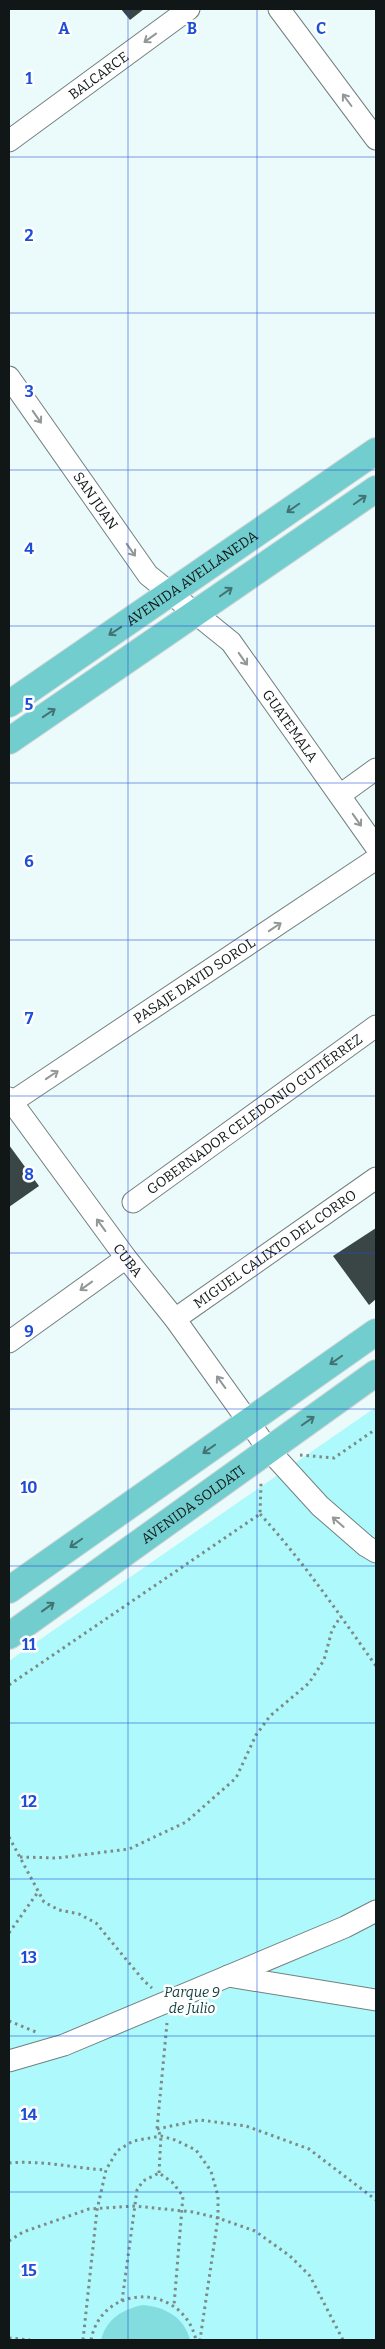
<svg xmlns="http://www.w3.org/2000/svg" width="385" height="2349" font-family="Bitter,serif">
<rect width="100%" height="100%" fill="#ebfafa"/>
<path fill="#adf9fb" d="M376 1407V2340H9V1661Z"/>
<path fill="#83dddf" d="M143 2305C165 2307 184 2317 190 2340H101C106 2319 123 2309 143 2305Z"/>
<g fill="#3a4646">
<path d="M121 9H144L130 20Z"/>
<path d="M9 1145 39 1186 9 1207Z"/>
<path d="M376 1228V1299L369 1305 333 1256Z"/>
</g>
<g fill="none" stroke-linecap="round" stroke-linejoin="round">
<g stroke="#738181" stroke-width="23">
<g id="minor">
<path d="M279 9 376 139"/>
<path id="s1" d="M9 141 189 9"/>
<path id="s2" d="M9 377 148 575 231 642 376 847"/>
<path d="M340 795 376 769"/>
<path id="s3" d="M9 1098 126 1258 175 1319 268 1449 320 1506 366 1546 376 1552"/>
<path id="s4" d="M12 1102 376 859"/>
<path id="s5" d="M133 1202 376 1026"/>
<path id="s6" d="M175 1319 376 1178"/>
<path d="M9 1342 126 1258"/>
<path d="M228 1976 376 2000"/>
<path d="M9 2061 64 2045 345 1927 376 1911"/>
</g>
</g>
<g stroke="#d4d5d5" stroke-width="28">
<g id="major">
<path id="s7" d="M9 704 376 451"/>
<path d="M9 741 376 489"/>
<path d="M9 1590 376 1332"/>
<path id="s8" d="M9 1636 376 1373"/>
</g>
</g>
<g stroke="#7e8989" stroke-width="3" stroke-dasharray="2.5 4" stroke-linecap="butt">
<path d="M300 1455 334 1458 376 1429"/>
<path d="M260 1514C303 1561 339 1614 376 1666"/>
<path d="M9 1685 260 1514 261 1483"/>
<path d="M9 1837 44 1902 59 1910 79 1914 96 1923 144 1981 152 1988"/>
<path d="M20 1857 57 1858 129 1849 186 1822 236 1778 256 1735 270 1716 309 1683 324 1660 332 1630 341 1616"/>
<path d="M9 1933 38 1892"/>
<path d="M9 2021 36 2032"/>
<path d="M157 2129 200 2120 246 2126 309 2149 376 2200"/>
<path d="M9 2163C41 2160 74 2168 106 2170"/>
<path d="M159 2173 161 2136 157 2129 167 2023"/>
<path d="M9 2241 23 2232 89 2209 135 2206 193 2212 218 2218 255 2231 290 2256 310 2276 343 2340"/>
<path d="M122 2301 137 2190 143 2181 159 2173 172 2182 183 2196 174 2305"/>
<path d="M9 2338 30 2340"/>
<path d="M83 2340 97 2210 106 2170 117 2151 133 2141 161 2136 175 2140 196 2150 211 2171 218 2196V2218L200 2340"/>
<path d="M91 2340C102 2282 183 2283 196 2340"/>
</g>
<use href="#minor" stroke="#fff" stroke-width="21"/>
<use href="#major" stroke="#72cdce" stroke-width="26"/>
</g>
<defs><path id="oneway-shaft" d="M-6 0H5M1.5-3L5.5 0L1.5 3" fill="none" stroke-width="1.6" stroke-linecap="round" stroke-linejoin="round" transform="scale(1.25)"/></defs>
<g stroke="#949797">
<use href="#oneway-shaft" transform="translate(150 38) rotate(144)"/>
<use href="#oneway-shaft" transform="translate(347 100) rotate(-127)"/>
<use href="#oneway-shaft" transform="translate(37 417) rotate(55)"/>
<use href="#oneway-shaft" transform="translate(131 550) rotate(55)"/>
<use href="#oneway-shaft" transform="translate(243 659) rotate(55)"/>
<use href="#oneway-shaft" transform="translate(357 820) rotate(55)"/>
<use href="#oneway-shaft" transform="translate(275 927) rotate(-34)"/>
<use href="#oneway-shaft" transform="translate(52 1075) rotate(-34)"/>
<use href="#oneway-shaft" transform="translate(101 1225) rotate(-126)"/>
<use href="#oneway-shaft" transform="translate(86 1286) rotate(144)"/>
<use href="#oneway-shaft" transform="translate(221 1382) rotate(-126)"/>
<use href="#oneway-shaft" transform="translate(338 1522) rotate(-139)"/>
</g>
<g stroke="#427272">
<use href="#oneway-shaft" transform="translate(360 500) rotate(-35)"/>
<use href="#oneway-shaft" transform="translate(293 508) rotate(145)"/>
<use href="#oneway-shaft" transform="translate(226 592) rotate(-35)"/>
<use href="#oneway-shaft" transform="translate(115 631) rotate(146)"/>
<use href="#oneway-shaft" transform="translate(49 713) rotate(-34)"/>
<use href="#oneway-shaft" transform="translate(336 1360) rotate(145)"/>
<use href="#oneway-shaft" transform="translate(308 1421) rotate(-35)"/>
<use href="#oneway-shaft" transform="translate(209 1449) rotate(145)"/>
<use href="#oneway-shaft" transform="translate(76 1543) rotate(145)"/>
<use href="#oneway-shaft" transform="translate(48 1607) rotate(-36)"/>
</g>
<path fill="none" stroke="#1d4ed8" stroke-width="1" stroke-opacity="0.55" d="M128 9V2340M257 9V2340M9 157H376M9 313H376M9 470H376M9 626H376M9 783H376M9 940H376M9 1096H376M9 1253H376M9 1409H376M9 1566H376M9 1723H376M9 1879H376M9 2036H376M9 2192H376"/>
<g text-anchor="middle" dominant-baseline="central" stroke-width="5" stroke-linejoin="round" paint-order="stroke">
<g font-size="14" fill="#111717" stroke="#fff">
<text stroke="none"><textPath href="#s1" startOffset="111">BALCARCE</textPath></text>
<text stroke="none"><textPath href="#s2" startOffset="151">SAN JUAN</textPath></text>
<text stroke="none"><textPath href="#s7" startOffset="222">AVENIDA AVELLANEDA</textPath></text>
<text stroke="none"><textPath href="#s2" startOffset="451">GUATEMALA</textPath></text>
<text stroke="none"><textPath href="#s4" startOffset="219">PASAJE DAVID SOROL</textPath></text>
<text stroke="none"><textPath href="#s5" startOffset="150">GOBERNADOR CELEDONIO GUTIÉRREZ</textPath></text>
<text stroke="none"><textPath href="#s6" startOffset="122">MIGUEL CALIXTO DEL CORRO</textPath></text>
<text stroke="none"><textPath href="#s3" startOffset="201">CUBA</textPath></text>
<text stroke="none"><textPath href="#s8" startOffset="226">AVENIDA SOLDATI</textPath></text>
</g>
<g font-size="14" font-style="italic" fill="#123d3e" stroke="#fff">
<text x="192" y="1992">Parque 9<tspan x="192" dy="16">de Julio</tspan></text>
</g>
</g>
<g font-size="16" text-anchor="middle" font-weight="bold" fill="#1d4ed8" stroke="#fff" stroke-width="5" stroke-linejoin="round" paint-order="stroke">
<text x="64" y="34">A</text>
<text x="192" y="34">B</text>
<text x="321" y="34">C</text>
<text x="29" y="84">1</text>
<text x="29" y="241">2</text>
<text x="29" y="397">3</text>
<text x="29" y="554">4</text>
<text x="29" y="710">5</text>
<text x="29" y="867">6</text>
<text x="29" y="1024">7</text>
<text x="29" y="1180">8</text>
<text x="29" y="1337">9</text>
<text x="29" y="1493">10</text>
<text x="29" y="1650">11</text>
<text x="29" y="1807">12</text>
<text x="29" y="1963">13</text>
<text x="29" y="2120">14</text>
<text x="29" y="2276">15</text>
</g>
<rect width="385" height="2349" fill="none" stroke="#111717" stroke-width="20"/>
</svg>
